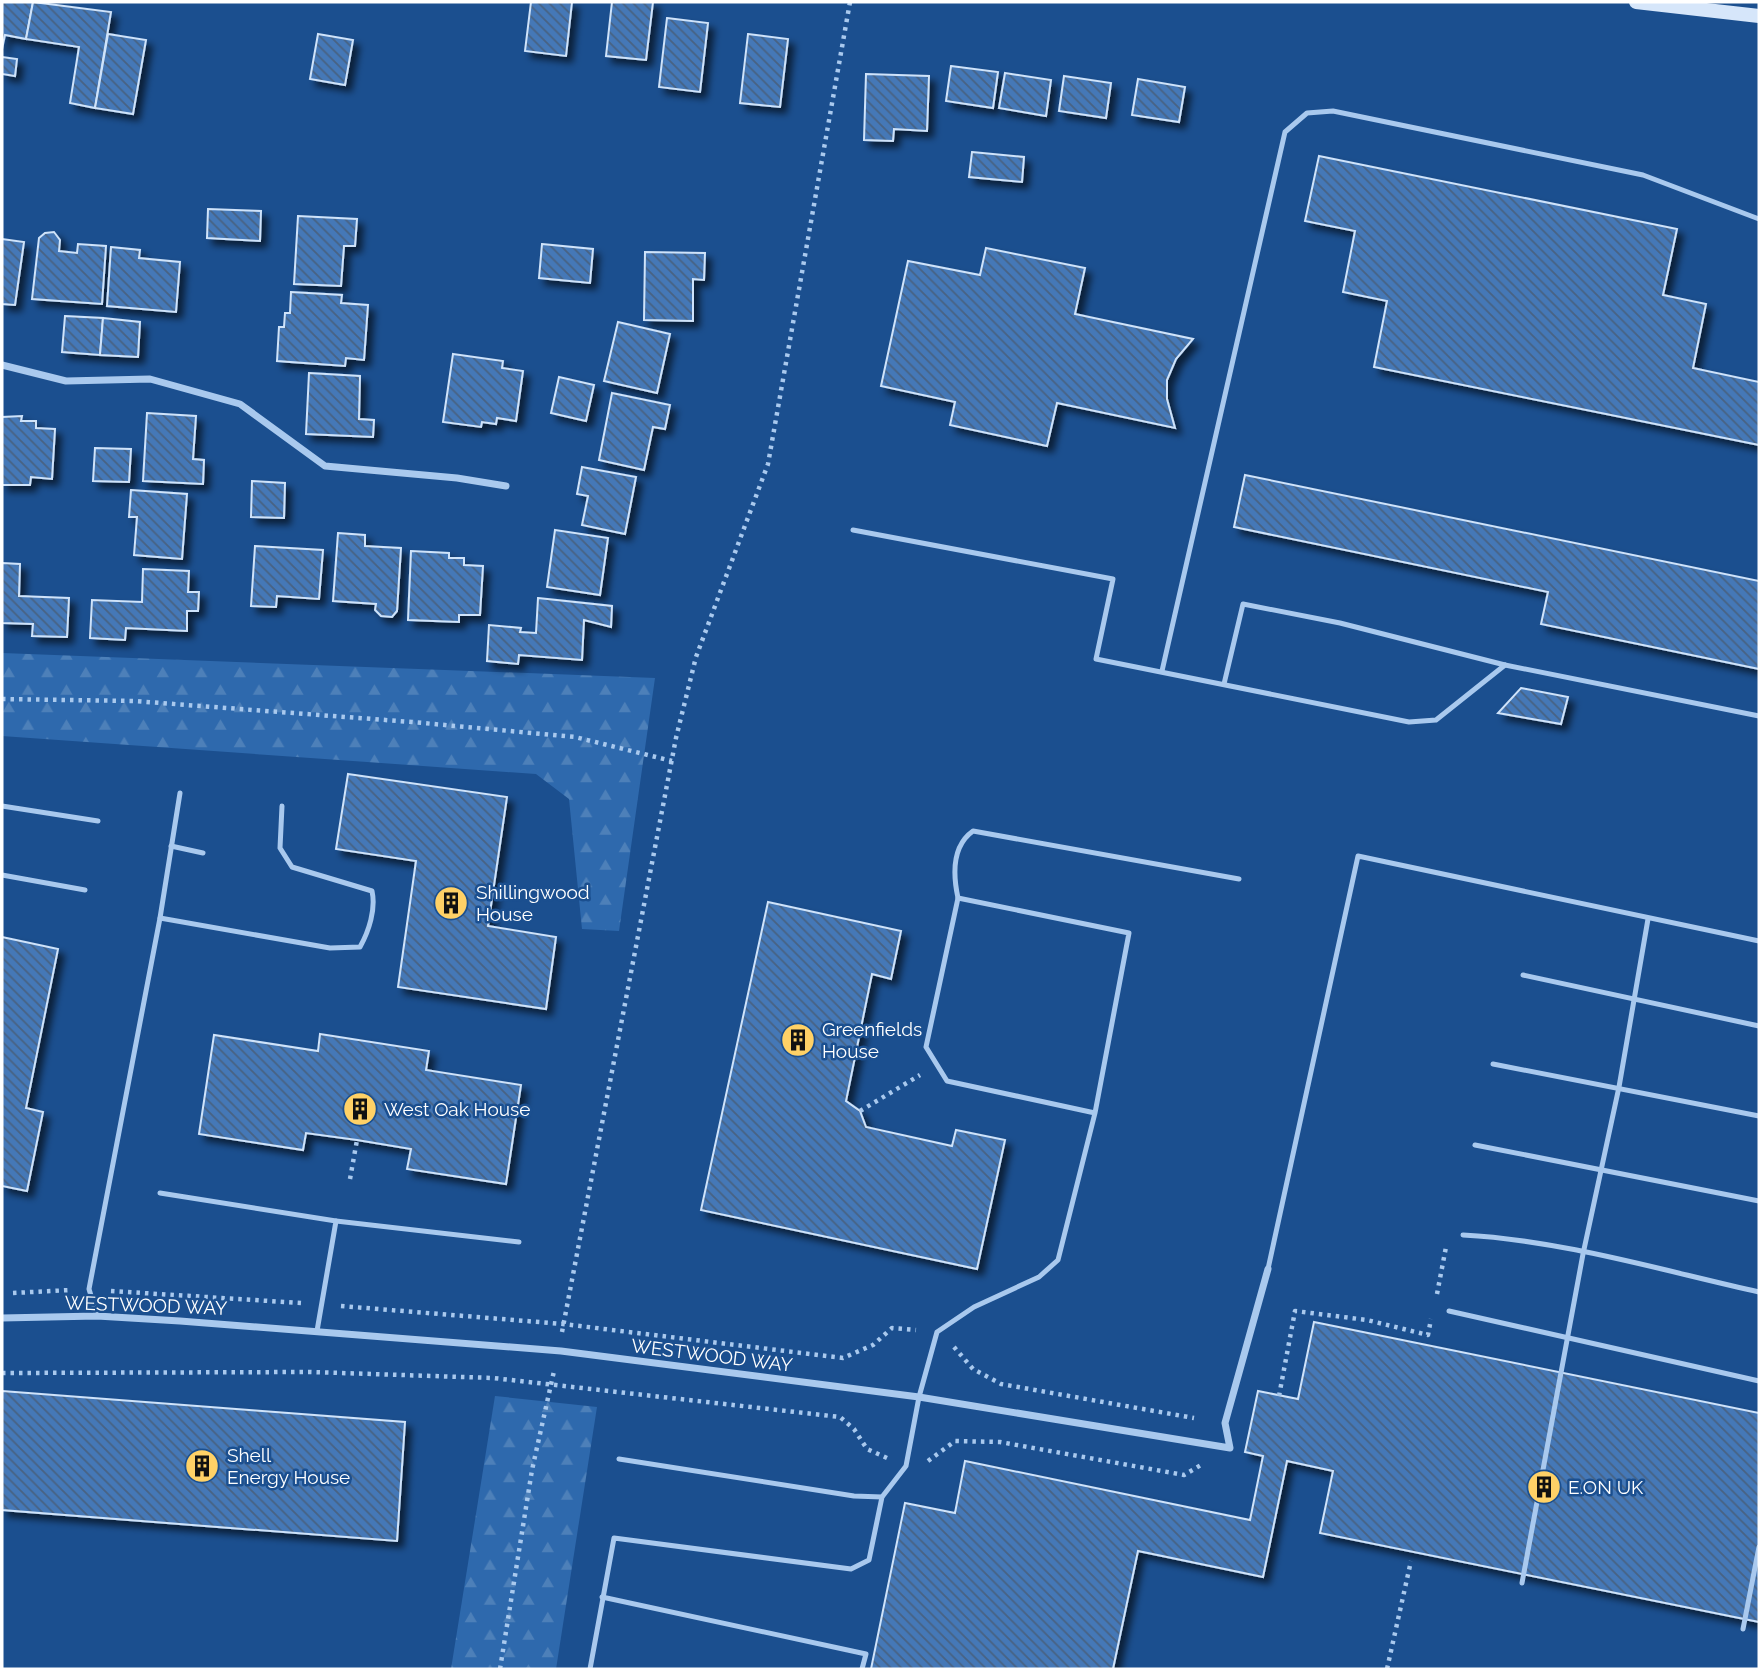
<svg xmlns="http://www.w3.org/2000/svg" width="1761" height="1671" font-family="Raleway,sans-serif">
<defs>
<pattern id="forest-firs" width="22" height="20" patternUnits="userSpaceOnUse" patternTransform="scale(1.75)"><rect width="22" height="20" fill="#2e69ad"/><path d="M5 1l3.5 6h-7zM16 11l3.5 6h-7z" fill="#4d80b9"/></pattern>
<pattern id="building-back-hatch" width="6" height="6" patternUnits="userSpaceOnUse" patternTransform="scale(1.75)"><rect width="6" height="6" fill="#4478b7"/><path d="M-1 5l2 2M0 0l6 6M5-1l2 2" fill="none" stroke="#486282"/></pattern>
<filter id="shadow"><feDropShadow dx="6" dy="6" stdDeviation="3.5" flood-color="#0009"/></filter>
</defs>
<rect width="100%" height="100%" fill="#1b4f8f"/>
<g fill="url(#forest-firs)">
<path d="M2 653 655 678 619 931 582 929 569 799 536 774 2 736Z"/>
<path d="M495 1396 597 1407 556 1669H451Z"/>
</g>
<g fill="url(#building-back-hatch)" stroke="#cfe3fa" stroke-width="2" filter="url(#shadow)">
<path d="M2 2H33L26 39 5 35 2 49Z"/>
<path d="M33 2 111 12 95 108 70 103 79 47 26 39Z"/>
<path d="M531 2H572L566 56 525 51Z"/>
<path d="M612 2H653L646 60 606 56Z"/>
<path d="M667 18 708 23 700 92 659 87Z"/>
<path d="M108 34 146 40 133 114 95 108Z"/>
<path d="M318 34 353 40 345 85 310 79Z"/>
<path d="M748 34 788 39 780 107 740 103Z"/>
<path d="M2 57 17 59 15 76 2 74Z"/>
<path d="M951 66 998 72 993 108 946 101Z"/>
<path d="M1005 73 1051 80 1046 116 999 108Z"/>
<path d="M866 74 929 76 927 131 894 129 893 141 864 140Z"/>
<path d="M1064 76 1111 83 1106 118 1059 111Z"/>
<path d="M1138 79 1185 87 1179 122 1132 115Z"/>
<path d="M972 152 1024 157 1022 182 969 177Z"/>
<path d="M1319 156 1677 229 1663 295 1706 304 1693 368 1759 382V445L1374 367 1387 301 1343 292 1355 231 1305 221Z"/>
<path d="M208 209 261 211 260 241 207 238Z"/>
<path d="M298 216 357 219 355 246H344L341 286 294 284Z"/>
<path d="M54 232 60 240 59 251 77 253 78 244 106 246 102 304 32 299 39 238 45 233Z"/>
<path d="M2 239 24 242 15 305 2 304Z"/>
<path d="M542 244 593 249 590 283 539 278Z"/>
<path d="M111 247 140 250 139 258 180 262 176 312 107 306Z"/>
<path d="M986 248 1085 268 1075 314 1193 339 1176 359 1167 380V399L1175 428 1057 403 1047 446 950 425 955 402 881 386 908 261 980 275Z"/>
<path d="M645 252 705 253 704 280 693 279V321L644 320Z"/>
<path d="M291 292 342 295 341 303 368 305 364 360 346 358 345 366 277 361 279 327H284L285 313H290Z"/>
<path d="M65 316 103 318 100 355 62 352Z"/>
<path d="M103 318 140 322 138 357 100 355Z"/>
<path d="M618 322 670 334 657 393 604 381Z"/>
<path d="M453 354 503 361 502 368 523 371 516 421 497 418 496 424 482 422 481 427 443 422Z"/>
<path d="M309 373 360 376 359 419 374 420 373 437 306 434Z"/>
<path d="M559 377 594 385 586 421 551 413Z"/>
<path d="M612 393 670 405 665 429 653 427 644 470 599 460Z"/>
<path d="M147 413 196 416 193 459 204 460 203 484 143 481Z"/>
<path d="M22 416 21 421H36V428L55 429 52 479 31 477 30 485H2V417Z"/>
<path d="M95 448 131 449 129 482 93 481Z"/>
<path d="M582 467 636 477 625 534 582 525 588 496 577 494Z"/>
<path d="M1245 475 1759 581V669L1541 624 1548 592 1234 527Z"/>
<path d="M252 481 285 483 284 518 251 517Z"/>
<path d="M131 490 187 494 182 559 134 555 137 517H129Z"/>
<path d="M555 530 608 538 600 595 547 587Z"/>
<path d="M338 533 365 535V546L401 548 397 611 392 617 381 616 375 610 376 604 333 601Z"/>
<path d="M255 546 323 550 319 599 277 596 276 607 251 606Z"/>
<path d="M411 551 449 553V558H464V565L483 566 480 615H459V622L408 620Z"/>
<path d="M2 563 20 564 19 596 69 598 67 637 32 636 33 624 2 623Z"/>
<path d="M143 569 189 571 188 592H199L198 611H187V631L126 628 125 640 90 638 92 600 142 602Z"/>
<path d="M538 598 612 606 611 627 584 620 582 660 519 655 518 664 487 661 489 625 521 628 520 632 536 633Z"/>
<path d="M1521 688 1568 697 1561 724 1498 713Z"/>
<path d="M348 774 507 797 488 926 556 937 546 1009 398 987 416 861 336 849Z"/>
<path d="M768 902 901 931 891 979 872 974 846 1101 860 1111 866 1127 952 1146 956 1130 1005 1140 977 1269 701 1210Z"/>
<path d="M2 937 58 949 26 1108 43 1112 27 1191 2 1186Z"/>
<path d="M320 1034 429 1051 426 1070 521 1085 506 1184 407 1169 411 1149 357 1140 306 1133 303 1150 199 1134 214 1035 318 1051Z"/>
<path d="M1314 1322 1759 1413V1622L1320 1533 1333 1471 1287 1461 1263 1577 1138 1551 1113 1669H871L905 1503 955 1513 965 1461 1250 1520 1263 1456 1245 1452 1258 1391 1298 1399Z"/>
<path d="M2 1391 405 1422 397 1541 2 1510Z"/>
</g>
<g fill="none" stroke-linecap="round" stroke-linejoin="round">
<g stroke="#a9c9ee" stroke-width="4.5" stroke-dasharray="3.5 5" stroke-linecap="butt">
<path d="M2 699 134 701 412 722 575 737 672 761"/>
<path d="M860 1111 920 1075"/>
<path d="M350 1179 357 1140"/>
<path d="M111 1291 301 1303"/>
<path d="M13 1293 71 1290"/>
<path d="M1437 1294 1446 1247"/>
<path d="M341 1306 563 1324 843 1358 873 1345 892 1328 916 1330"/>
<path d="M562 1332 676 738 696 657 768 464 850 2"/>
<path d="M954 1347 973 1369 1001 1384 1194 1418"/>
<path d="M2 1373 311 1372 493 1378 840 1417 854 1429 867 1449 887 1458"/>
<path d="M1279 1396 1295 1311 1367 1320 1428 1335 1431 1319"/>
<path d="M928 1461 955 1441 1000 1442 1184 1475 1201 1465"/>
<path d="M500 1669 532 1470 554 1371"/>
<path d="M1387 1669 1411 1561"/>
</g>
<g stroke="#a9c9ee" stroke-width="5">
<path d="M853 530 1113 579 1096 659 1409 722 1436 720 1505 665"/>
<path d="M1162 671 1285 132 1307 113 1333 111 1643 175 1759 219"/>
<path d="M1224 684 1243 604 1340 623 1505 665 1759 716"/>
<path d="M2 806 98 821"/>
<path d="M171 846 203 853"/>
<path d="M2 875 85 890"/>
<path d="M958 898C953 875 952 846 973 831L1239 879"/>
<path d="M160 918 330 948 360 947C369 931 376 909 372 891L292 867 280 848 282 806"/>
<path d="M1523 975 1759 1026"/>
<path d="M1493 1064 1759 1116"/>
<path d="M1475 1145 1759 1201"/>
<path d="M160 1193 336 1221 317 1331"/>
<path d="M336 1221 519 1242"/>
<path d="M1463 1235C1561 1240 1664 1271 1759 1292"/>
<path d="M1268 1269 1358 856 1759 941"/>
<path d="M1449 1311 1759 1381"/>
<path d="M97 1316 89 1289 160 918 180 793"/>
<path d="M619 1459 854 1496 882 1497"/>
<path d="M1522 1583 1583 1254 1619 1087 1648 919"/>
<path d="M602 1597 866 1654 862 1669"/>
<path d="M1743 1629 1759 1547"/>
<path d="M590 1669 614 1538 851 1569 869 1560 882 1497 906 1466 919 1397 937 1332 974 1307 1039 1277 1058 1260 1095 1113 1129 933 958 898 926 1047 947 1081 1095 1113"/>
</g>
<g stroke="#a9c9ee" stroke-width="7">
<path d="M2 365 66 381 150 379 240 404 325 466 457 478 506 486"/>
<path d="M2 1318 97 1316 180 1321 561 1351 919 1397 1230 1448 1225 1423 1268 1269"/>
</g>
<path stroke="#d6e6fa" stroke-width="14" d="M1636 2 1759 16"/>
</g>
<defs>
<g id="building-disc" transform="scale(1.75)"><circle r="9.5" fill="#ffd166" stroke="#1b4f8f"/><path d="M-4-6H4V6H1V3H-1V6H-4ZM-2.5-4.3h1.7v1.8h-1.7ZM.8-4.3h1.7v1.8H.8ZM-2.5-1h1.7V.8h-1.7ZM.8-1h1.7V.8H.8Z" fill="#111"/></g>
</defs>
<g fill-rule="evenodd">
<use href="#building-disc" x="451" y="903"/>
<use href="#building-disc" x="798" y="1040"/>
<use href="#building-disc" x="360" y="1109"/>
<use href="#building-disc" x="202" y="1466"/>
<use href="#building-disc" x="1544" y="1487"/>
</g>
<g text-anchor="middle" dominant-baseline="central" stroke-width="5" stroke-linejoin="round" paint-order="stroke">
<g font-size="19" fill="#fff" stroke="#1b4f8f" text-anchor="start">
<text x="476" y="892">Shillingwood<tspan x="476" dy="22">House</tspan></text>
<text x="822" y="1029">Greenfields<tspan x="822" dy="22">House</tspan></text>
<text x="384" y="1109">West Oak House</text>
<text x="227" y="1455">Shell<tspan x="227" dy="22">Energy House</tspan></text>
<text x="1568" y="1487">E.ON UK</text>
</g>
<g font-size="19" fill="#fff" stroke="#1b4f8f">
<text transform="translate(146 1305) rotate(2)">WESTWOOD WAY</text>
<text transform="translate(712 1355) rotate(7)">WESTWOOD WAY</text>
</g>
</g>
<rect width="1761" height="1671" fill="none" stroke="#ffffff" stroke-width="7"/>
</svg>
